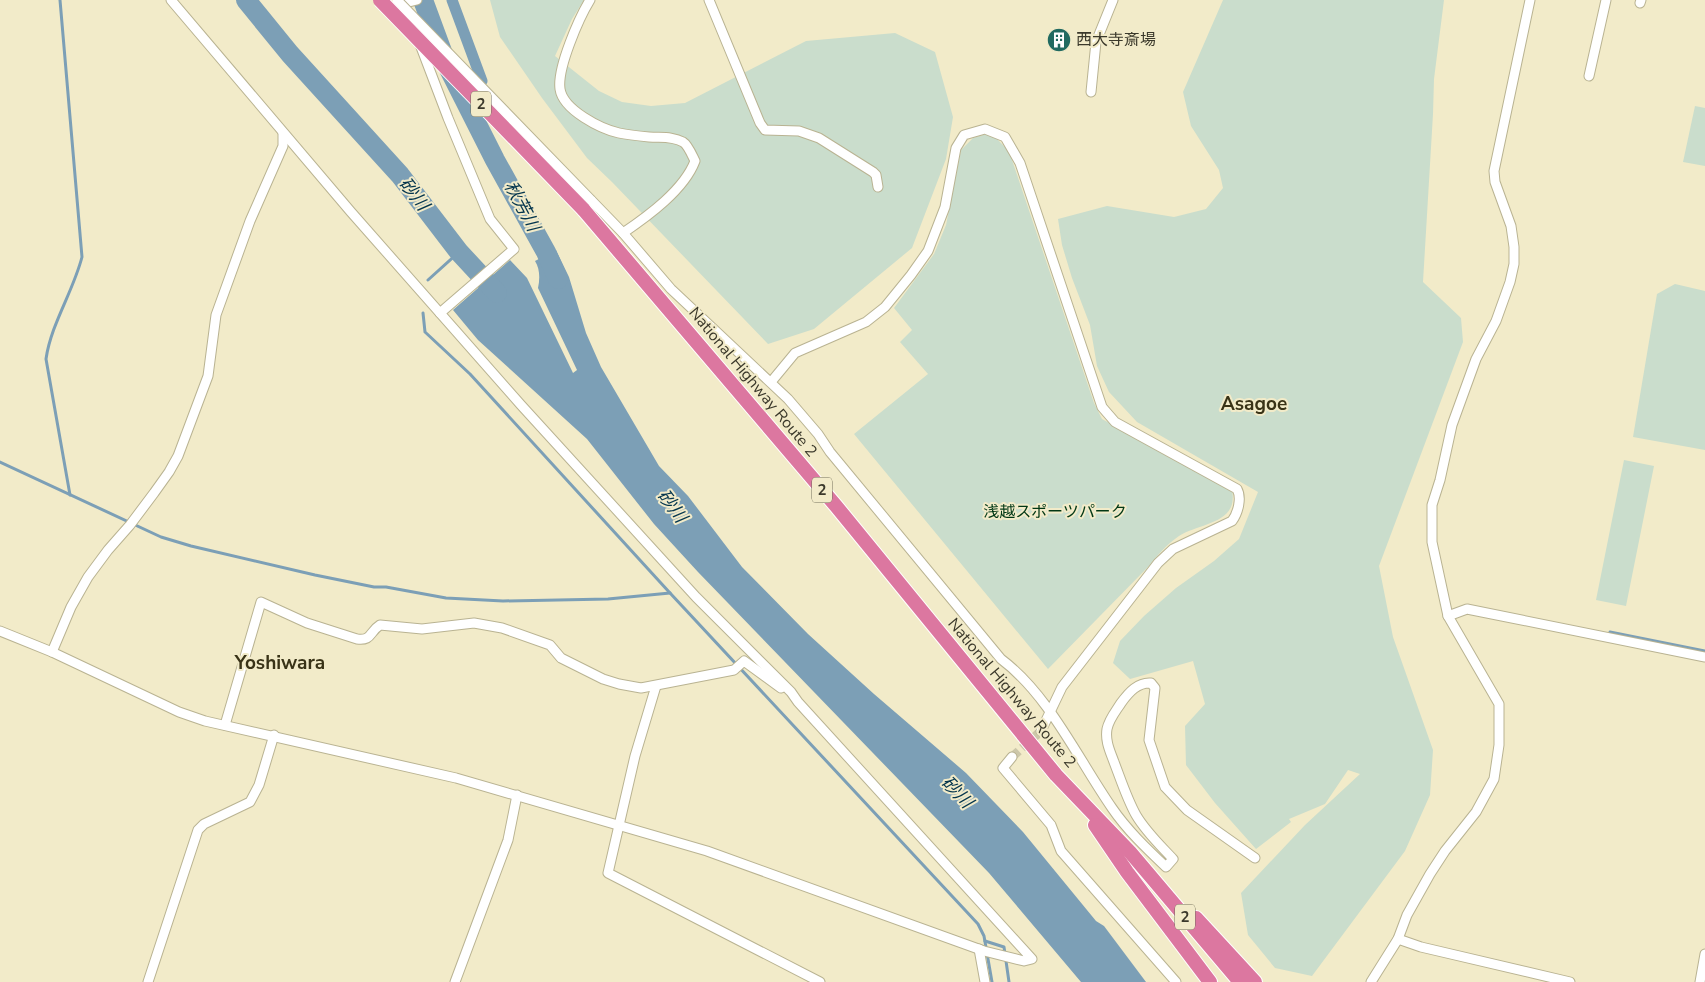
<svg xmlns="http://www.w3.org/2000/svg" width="1705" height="982" font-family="'Nunito Sans','Noto Sans JP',sans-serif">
<rect width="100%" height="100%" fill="#f2ebc9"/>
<g fill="#caddcc">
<path d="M490 0H584L572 19 555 56 599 91 622 102 651 106 685 103 806 41 895 33 935 52 953 117 946 159 912 248 814 329 768 344 612 182 587 158 542 98 500 37Z"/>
<path d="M1223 0H1444L1434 79 1433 114 1423 282 1461 318 1463 342 1379 566 1393 637 1433 750 1430 795 1405 851 1312 976 1275 968 1248 935 1241 893 1305 825 1360 774 1348 770 1325 804 1289 819 1291 822 1256 849 1215 803 1186 765 1185 726 1205 704 1193 661 1130 679 1113 663 1120 641 1144 616 1176 588 1214 561 1239 539 1258 492 1137 422 1109 392 1097 366 1090 325 1072 278 1062 245 1058 219 1107 206 1174 217 1206 209 1223 188 1219 170 1191 126 1183 92Z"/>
<path d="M1695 106 1705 108V166L1683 162Z"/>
<path d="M987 134 997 139 1009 151 1094 403 1102 419 1232 490C1239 524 1199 523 1179 536 1166 545 1157 556 1148 567L1048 669 854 434 928 374 900 342 912 330 894 308 934 254 946 225 961 150 973 138Z"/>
<path d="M1675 284 1705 291V450L1633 437 1657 294Z"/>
<path d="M1624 460 1654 466 1626 606 1596 600Z"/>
</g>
<path fill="#7c9fb6" d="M556 250 569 277 586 333 601 367 659 466 688 496 742 567 808 634 874 694 966 773 1023 832 1096 921 1104 926 1146 982H1081L989 873 698 572 654 524 587 439 478 340 453 310 510 260 527 278 573 373 577 370 538 288C540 279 540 269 535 261Z"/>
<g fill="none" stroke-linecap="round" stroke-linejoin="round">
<g stroke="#7c9fb6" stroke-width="3">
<path d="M60 0 82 257C73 292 51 324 46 359L70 495"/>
<path d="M428 280 459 252"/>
<path d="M423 313 425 332 470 374 670 593 978 924 984 936 992 982"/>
<path d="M0 462 161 537 191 546 315 575 374 587H386L446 598 503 601 608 599 670 593"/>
<path d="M1610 632 1705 651"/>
<path d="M985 941 1004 947 1009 982"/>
</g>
<path stroke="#7c9fb6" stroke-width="11" d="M452 0 482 81"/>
<g stroke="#7c9fb6" stroke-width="20">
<path d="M246 0 290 54 400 175 459 252 497 293"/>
<path d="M423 0 447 65 495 160 546 252 558 279"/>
</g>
<path stroke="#cdc7a9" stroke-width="9" stroke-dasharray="9 4.5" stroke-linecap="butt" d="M1012 757 1041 731"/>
<g stroke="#b9b392" stroke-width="11">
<g id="minor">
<path d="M590 0C579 18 557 68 560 89 563 110 601 129 619 133 629 135 639 136 649 137 661 138 672 136 683 142 688 145 692 155 695 161 684 190 648 216 623 233"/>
<path d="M709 0 760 123 765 130 799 131 819 138 873 172 876 175 878 187"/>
<path d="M405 3 417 0"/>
<path d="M1640 3 1641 0"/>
<path d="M421 47 448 118 490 219 514 249 440 313"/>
<path d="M1589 76 1606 0"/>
<path d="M1091 92 1096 42 1113 0"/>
<path d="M591 200 623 233 671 289 788 399 818 434 830 452 1001 659C1049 695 1078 759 1112 808 1127 830 1147 849 1166 867L1173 859C1160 845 1146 832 1136 815 1127 799 1121 780 1114 762 1110 751 1105 741 1107 729 1109 719 1116 711 1121 703 1129 692 1138 682 1151 683L1155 688 1149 740 1165 787 1187 810 1255 858"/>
<path d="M771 382 795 353 866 322 885 307 911 275 928 251 945 207 956 148 964 135 985 129 1005 137 1020 163 1102 407 1115 422 1237 489C1242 498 1238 513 1232 521L1173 549 1158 563 1062 687 1041 731"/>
<path d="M1448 616 1467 609 1705 657"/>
<path d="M0 631 52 652 179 712 205 721 456 778 707 851 984 951 1024 961 1032 959 798 702 791 692 696 597 521 405 351 212 171 0"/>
<path d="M52 652 71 607 88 577 108 550 130 525 154 493 169 472 178 456 208 376 216 315 250 221 283 146V133"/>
<path d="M656 686 635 756 608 873 820 982"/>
<path d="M225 725 261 602 307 623 357 639C372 641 369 632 380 625L422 629 474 623 502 628 550 645 561 658 603 679 619 684 641 688 734 670 744 661 781 688"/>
<path d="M1012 757 1003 768 1051 825 1061 851 1176 982"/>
<path d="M1398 939 1421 947 1570 982"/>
<path d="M979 949 985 982"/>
<path d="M148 982 198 830 204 824 250 802 259 785 274 735"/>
<path d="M455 982 508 840 517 795"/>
<path d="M1371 982 1398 939 1407 915 1430 874 1445 851 1476 812 1494 779 1499 745V704L1448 616 1432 542V505L1440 480 1452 425 1476 359 1496 321 1510 282 1514 264V247L1511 226 1495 182 1494 171 1530 0"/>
<path d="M1700 982 1705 954"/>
</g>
</g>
<g stroke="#fff" stroke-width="16">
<g id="trunk">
<path d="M583 209 836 506 1056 775 1130 852 1240 982"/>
<path d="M1095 825 1127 872 1210 982"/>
<path d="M1196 918 1255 982"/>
</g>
</g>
<use href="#minor" stroke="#fff" stroke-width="9"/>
<use href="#trunk" stroke="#dc77a0" stroke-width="14"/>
<g stroke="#b9b392" stroke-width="11" stroke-linecap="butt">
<path id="minor-bridge" d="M397 0 591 200"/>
</g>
<g stroke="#fff" stroke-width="16" stroke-linecap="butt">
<path id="trunk-bridge" d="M380 0 583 209"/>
</g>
<use href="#minor-bridge" stroke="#fff" stroke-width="9"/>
<use href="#trunk-bridge" stroke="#dc77a0" stroke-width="14"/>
</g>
<defs>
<g id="building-disc" transform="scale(1.25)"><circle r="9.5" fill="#216a60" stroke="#f2ebc9"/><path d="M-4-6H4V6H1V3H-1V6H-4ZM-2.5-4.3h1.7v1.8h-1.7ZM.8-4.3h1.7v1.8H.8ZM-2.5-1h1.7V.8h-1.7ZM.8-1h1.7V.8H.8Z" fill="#fff"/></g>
</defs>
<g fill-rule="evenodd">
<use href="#building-disc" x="1059" y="40"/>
</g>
<g text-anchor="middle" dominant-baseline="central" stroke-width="4" stroke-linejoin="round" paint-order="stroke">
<g fill="#f2ebc9" stroke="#726e5a" stroke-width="1">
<rect x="471" y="91.5" width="20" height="25" rx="4"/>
<rect x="812" y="477.5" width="20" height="25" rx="4"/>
<rect x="1175" y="904.5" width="20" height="25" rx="4"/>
</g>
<g font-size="15" font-weight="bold" fill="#3b392b">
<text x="481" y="104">2</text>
<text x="822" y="490">2</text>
<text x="1185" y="917">2</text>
</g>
<g font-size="16" fill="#3b392b" stroke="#f2ebc9" text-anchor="start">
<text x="1076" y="40">西大寺斎場</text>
</g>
<g font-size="16" fill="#3b392b" stroke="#f2ebc9">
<text transform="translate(753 382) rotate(50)">National Highway Route 2</text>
<text transform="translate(1012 693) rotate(50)">National Highway Route 2</text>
</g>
<g font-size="16" fill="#013714" stroke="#f2ebc9">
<text x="1055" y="512">浅越スポーツパーク</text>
</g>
<g font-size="18" font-style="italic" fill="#04354d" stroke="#f2ebc9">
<text transform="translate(414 194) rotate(52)">砂川</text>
<text transform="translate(522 206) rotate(62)">秋芳川</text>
<text transform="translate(672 506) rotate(53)">砂川</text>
<text transform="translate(957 792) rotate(46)">砂川</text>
</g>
<g font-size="19" font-weight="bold" fill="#393317" stroke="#f2ebc9">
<text x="1254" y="404">Asagoe</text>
<text x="280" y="663">Yoshiwara</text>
</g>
</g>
</svg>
